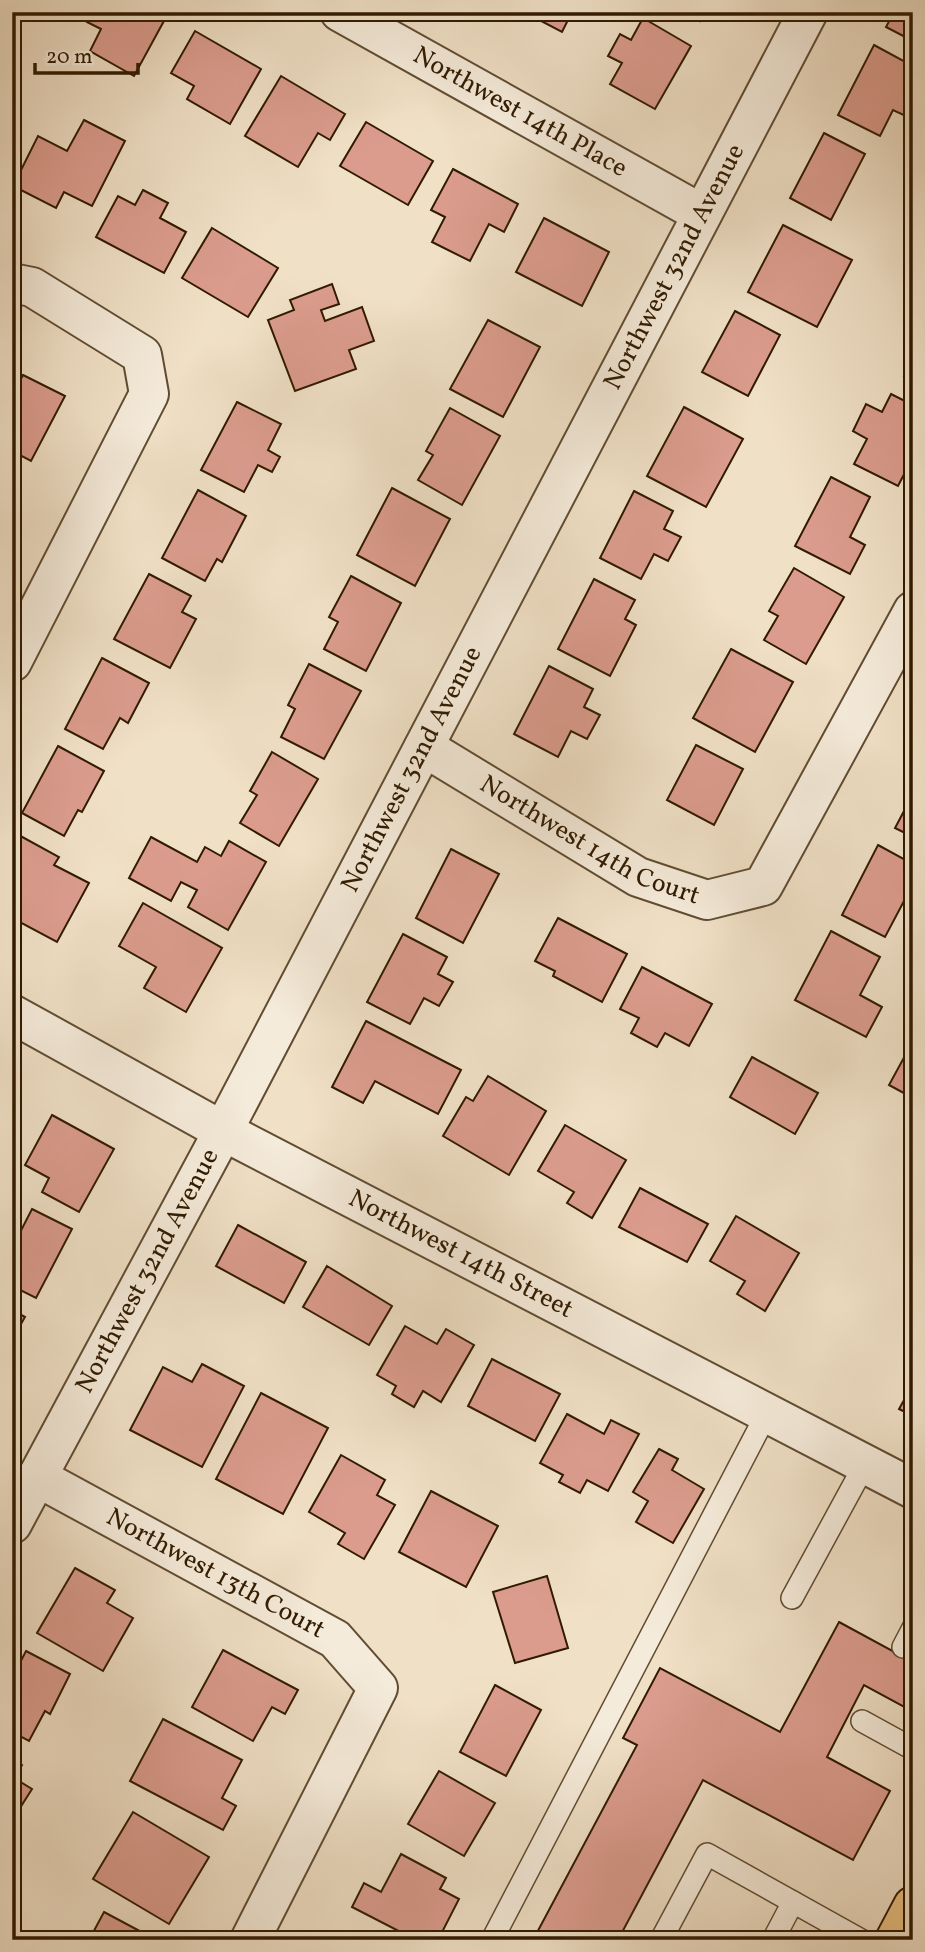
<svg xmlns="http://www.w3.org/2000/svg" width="925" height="1952" font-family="Vollkorn,serif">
<rect width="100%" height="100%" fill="#f0e0c6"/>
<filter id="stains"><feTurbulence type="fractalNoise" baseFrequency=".00286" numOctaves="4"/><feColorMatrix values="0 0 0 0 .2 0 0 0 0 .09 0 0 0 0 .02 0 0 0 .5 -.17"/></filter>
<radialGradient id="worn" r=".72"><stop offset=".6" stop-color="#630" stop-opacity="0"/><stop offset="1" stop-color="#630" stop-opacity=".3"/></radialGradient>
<g fill="#db9c8d" stroke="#301a00" stroke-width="2">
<path d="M92 12H153L165 19 134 76 90 51 101 29 87 22Z"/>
<path d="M524 12H572L562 32Z"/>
<path d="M686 12H705L700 21Z"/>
<path d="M894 12H913V41L886 27Z"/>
<path d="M643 18 691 46 655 109 610 84 622 63 608 56 620 34 631 40Z"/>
<path d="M195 31 261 69 230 124 187 99 194 86 171 73Z"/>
<path d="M874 45 913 66V112L910 118 893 110 880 136 838 115Z"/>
<path d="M281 76 345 114 330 140 318 133 298 167 245 136Z"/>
<path d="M84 120 125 141 92 206 64 192 56 208 13 186 38 136 67 151Z"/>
<path d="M366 122 433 161 408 205 340 166Z"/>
<path d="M824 133 865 154 831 220 790 198Z"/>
<path d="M453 169 518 204 504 232 489 224 470 261 432 242 445 217 431 210Z"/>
<path d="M143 190 168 203 160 218 186 232 164 273 96 237 118 196 135 205Z"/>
<path d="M544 218 609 252 582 306 516 272Z"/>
<path d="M783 225 852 260 817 327 748 292Z"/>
<path d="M212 228 278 268 248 317 182 278Z"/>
<path d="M332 284 339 304 321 310 325 321 362 307 374 341 349 350 356 369 295 391 268 320 294 310 290 300Z"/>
<path d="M735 311 780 335 748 396 702 372Z"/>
<path d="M488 320 540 347 503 417 450 389Z"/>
<path d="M913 360V381L904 376Z"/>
<path d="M23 375 65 396 31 461 12 451V395Z"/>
<path d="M891 394 913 405V457L898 486 854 464 867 439 853 431 866 404 882 412Z"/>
<path d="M237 402 281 424 268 450 280 457 272 472 258 465 244 492 201 470Z"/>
<path d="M684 407 743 439 706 507 647 476Z"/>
<path d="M450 408 500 436 462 505 418 480 433 455 426 451Z"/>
<path d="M831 477 870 497 850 537 865 545 850 574 795 546Z"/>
<path d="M392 488 450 519 415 586 357 555Z"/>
<path d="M198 490 246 516 222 562 217 559 205 581 162 558Z"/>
<path d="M634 491 673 511 664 529 681 537 668 561 654 554 641 579 600 558Z"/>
<path d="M794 568 844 597 806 664 764 640 778 616 769 611Z"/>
<path d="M149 574 191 596 182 612 196 619 170 668 114 639Z"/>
<path d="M351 576 401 603 366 671 324 649 338 622 329 617Z"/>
<path d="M594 579 635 600 625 619 636 625 610 676 558 649Z"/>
<path d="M731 649 793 682 755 752 693 718Z"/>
<path d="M102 658 149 683 128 723 120 718 103 749 65 729Z"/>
<path d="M309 664 361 691 324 759 281 737 295 709 288 705Z"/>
<path d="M549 666 593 689 584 707 600 715 587 739 571 731 558 757 514 734Z"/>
<path d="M696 745 743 769 714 825 667 800Z"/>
<path d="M58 746 104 771 82 812 78 810 64 836 22 813Z"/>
<path d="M272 752 318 779 279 846 240 823 257 795 250 791Z"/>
<path d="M913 794V837L895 828Z"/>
<path d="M15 833 59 857 54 865 89 883 57 942 12 918V839Z"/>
<path d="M151 837 197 862 205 847 221 856 229 841 266 862 228 930 188 907 197 890 181 882 171 901 129 878Z"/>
<path d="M878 845 913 864V884L885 937 842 915Z"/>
<path d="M451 849 499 874 463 943 416 918Z"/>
<path d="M143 903 222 948 186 1012 144 988 156 967 119 946Z"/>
<path d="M558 918 627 954 602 1002 553 976 555 971 535 961Z"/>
<path d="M831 931 880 957 860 995 882 1007 866 1037 795 1000Z"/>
<path d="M403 934 447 957 438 974 453 982 439 1006 424 998 410 1024 367 1002Z"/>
<path d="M642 967 712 1004 689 1046 665 1033 657 1047 631 1033 639 1018 620 1009Z"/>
<path d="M366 1021 461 1070 438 1114 375 1081 363 1103 332 1087Z"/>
<path d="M913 1041V1098L889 1085Z"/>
<path d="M752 1057 818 1093 795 1134 730 1097Z"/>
<path d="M488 1076 546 1111 509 1175 443 1136 466 1097 473 1101Z"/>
<path d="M52 1115 114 1149 79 1212 42 1192 49 1178 25 1165Z"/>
<path d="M565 1125 626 1160 592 1218 567 1203 574 1192 538 1171Z"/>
<path d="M640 1188 708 1224 687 1262 619 1227Z"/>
<path d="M32 1209 72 1229 36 1298 12 1286V1248Z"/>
<path d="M736 1216 799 1253 765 1311 737 1294 745 1281 710 1261Z"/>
<path d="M238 1225 306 1262 284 1303 216 1266Z"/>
<path d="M327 1266 392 1306 369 1345 303 1307Z"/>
<path d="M12 1310 25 1317 12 1340Z"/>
<path d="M405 1326 437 1344 446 1329 474 1345 441 1402 423 1391 414 1407 392 1394 396 1386 377 1375Z"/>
<path d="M492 1359 560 1394 535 1441 468 1406Z"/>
<path d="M202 1364 244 1386 202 1467 130 1430 163 1367 192 1382Z"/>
<path d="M913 1384V1416L899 1409Z"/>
<path d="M261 1393 328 1428 283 1514 216 1479Z"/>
<path d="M567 1414 604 1434 611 1420 639 1434 608 1491 587 1480 580 1493 559 1482 563 1475 540 1463Z"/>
<path d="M659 1449 678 1459 672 1470 704 1489 673 1543 636 1522 648 1501 633 1492Z"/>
<path d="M341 1455 385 1480 377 1495 395 1505 364 1559 338 1544 345 1533 309 1512Z"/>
<path d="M431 1491 498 1526 466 1587 399 1552Z"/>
<path d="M75 1568 115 1590 107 1603 133 1618 103 1671 37 1633Z"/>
<path d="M547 1576 568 1648 515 1663 493 1592Z"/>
<path d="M839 1622 913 1662V1700L908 1709 864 1685 827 1757 890 1791 853 1860 703 1780 618 1940H533L637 1745 623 1738 660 1668 780 1732Z"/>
<path d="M223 1650 298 1690 285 1714 272 1707 253 1741 192 1707Z"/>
<path d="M26 1651 70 1674 50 1714 45 1711 29 1741 12 1732V1678Z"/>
<path d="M495 1685 541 1710 506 1776 460 1752Z"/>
<path d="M163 1719 242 1760 222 1798 236 1806 223 1830 130 1781Z"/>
<path d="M12 1759 22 1765 14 1778 32 1789 13 1819Z"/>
<path d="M439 1771 495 1803 464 1856 408 1824Z"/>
<path d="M133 1812 209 1857 169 1924 93 1879Z"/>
<path d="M401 1854 446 1878 440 1889 459 1899 438 1940H416L352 1907 364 1883 381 1892Z"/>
<path d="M104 1912 149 1936 147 1940H89Z"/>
</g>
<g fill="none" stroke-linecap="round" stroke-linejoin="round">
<g stroke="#604c32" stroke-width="24">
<g id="service">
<path d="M792 1598 865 1464"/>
<path d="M903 1647 913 1628"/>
<path d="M862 1721 913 1749"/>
<path d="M492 1940 767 1413"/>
<path d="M661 1940 707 1854 861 1940"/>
<path d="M773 1940 793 1902"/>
</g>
</g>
<g stroke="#604c32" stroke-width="42">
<g id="minor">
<path id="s1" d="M340 12 702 214"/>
<path d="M12 283 32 287 142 355 149 394 12 662"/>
<path id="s2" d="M424 747 638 877 707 900 763 886 913 611"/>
<path id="s3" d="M12 1014 223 1131 913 1489"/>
<path id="s4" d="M37 1477 335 1639 378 1688 250 1940"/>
<path id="s5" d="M12 1524 213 1150 808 12"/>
</g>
</g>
<g stroke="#301a00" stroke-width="42">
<path id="primary" d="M895 1940 913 1906"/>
</g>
<use href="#service" stroke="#f5ebda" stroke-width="21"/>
<use href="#minor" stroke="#f5ebda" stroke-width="38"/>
<use href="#primary" stroke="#e8c083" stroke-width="38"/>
</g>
<g text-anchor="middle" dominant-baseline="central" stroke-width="7" stroke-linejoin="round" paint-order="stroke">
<g font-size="26" fill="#301a00" stroke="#f5ebda">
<text stroke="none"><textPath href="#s1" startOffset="206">Northwest 14th Place</textPath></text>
<text stroke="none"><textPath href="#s5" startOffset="1421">Northwest 32nd Avenue</textPath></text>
<text stroke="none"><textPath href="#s5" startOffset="854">Northwest 32nd Avenue</textPath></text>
<text stroke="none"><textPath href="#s2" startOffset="191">Northwest 14th Court</textPath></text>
<text stroke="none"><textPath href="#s3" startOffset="509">Northwest 14th Street</textPath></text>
<text stroke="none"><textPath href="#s5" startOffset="287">Northwest 32nd Avenue</textPath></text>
<text stroke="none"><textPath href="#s4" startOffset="203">Northwest 13th Court</textPath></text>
</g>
</g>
<rect width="925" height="1952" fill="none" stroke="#f0e0c6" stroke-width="42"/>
<rect x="14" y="14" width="897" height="1924" fill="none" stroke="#301a00" stroke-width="3.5"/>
<rect x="21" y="21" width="883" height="1910" fill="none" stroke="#301a00" stroke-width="2"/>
<path d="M35 63v10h103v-10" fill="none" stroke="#301a00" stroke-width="3.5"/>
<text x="46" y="63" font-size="21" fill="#301a00" stroke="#f5ebda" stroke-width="5" paint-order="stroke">20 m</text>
<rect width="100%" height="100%" filter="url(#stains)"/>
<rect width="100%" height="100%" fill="url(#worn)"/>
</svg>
